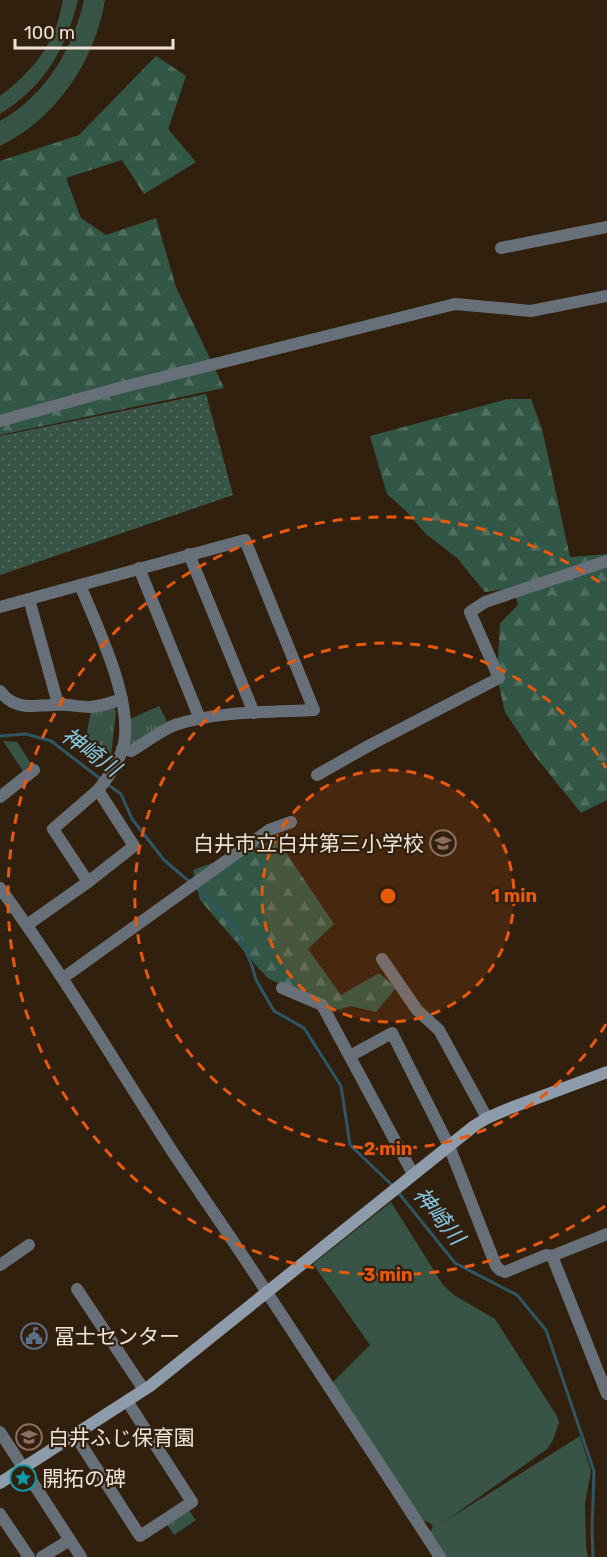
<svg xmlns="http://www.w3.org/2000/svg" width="607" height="1557" font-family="Rubik,'Noto Sans JP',sans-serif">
<defs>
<pattern id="grass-dots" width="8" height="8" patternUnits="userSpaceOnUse" patternTransform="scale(1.5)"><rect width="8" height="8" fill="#385447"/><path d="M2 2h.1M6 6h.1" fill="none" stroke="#556c61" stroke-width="1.8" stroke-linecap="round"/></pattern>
<pattern id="forest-firs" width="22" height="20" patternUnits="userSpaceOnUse" patternTransform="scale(1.5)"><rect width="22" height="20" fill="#325746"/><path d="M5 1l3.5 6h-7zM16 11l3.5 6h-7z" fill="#506f60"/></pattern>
<pattern id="park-tufts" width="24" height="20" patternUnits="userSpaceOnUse" patternTransform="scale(1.5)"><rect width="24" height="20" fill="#385447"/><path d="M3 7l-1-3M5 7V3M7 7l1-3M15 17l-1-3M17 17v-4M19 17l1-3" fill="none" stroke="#556c61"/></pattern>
</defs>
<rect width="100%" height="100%" fill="#32200e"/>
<path fill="url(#grass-dots)" d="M206 394 233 495 0 575V436Z"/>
<g fill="url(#forest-firs)">
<path d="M156 56 186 76 168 129 196 162 144 194 122 160 66 178 81 218 106 235 156 218 176 287 224 388 0 435V161L79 135Z"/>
<path d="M508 399H531L542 429 570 557 607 554V800L581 813 531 751 505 712 497 677 500 623 518 605 514 588 485 592 457 558 426 534 407 512 387 494 370 436Z"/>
<path d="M277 839 334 924 308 949 341 995 379 973 396 988 376 1012 350 1006 337 1010 269 979 260 970 200 900 193 870Z"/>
</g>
<g fill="url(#park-tufts)">
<path d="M159 706 167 721 135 744H130L127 739 130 719Z"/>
<path d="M114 707 116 712 111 755 86 737 91 711Z"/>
<path d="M3 741 17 742 31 764 23 771Z"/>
<path d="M188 1509 196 1520 174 1535 166 1523Z"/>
</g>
<g fill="#385447">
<path d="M63 0H78C66 49 44 87 0 114V96C23 79 46 55 56 27 59 19 61 9 63 0Z"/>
<path d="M84 0H105C95 61 56 119 0 146V121C45 96 73 49 84 0Z"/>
<path d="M391 1202 443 1285 454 1295 495 1319 557 1416 559 1423 553 1440 547 1449 444 1522 580 1436 591 1471 585 1503 586 1547 588 1557H446L430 1532 433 1526 430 1523 422 1520 332 1383 370 1345 313 1264Z"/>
</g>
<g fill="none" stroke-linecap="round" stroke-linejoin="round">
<g stroke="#2e5665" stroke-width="3">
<path d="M0 736 26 734 51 741 102 780"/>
<path d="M107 784 121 794 132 819 164 860 191 883"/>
<path d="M196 887 235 926 252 966 256 980 274 1011 304 1028 341 1086 350 1145 393 1186"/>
<path d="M397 1191 455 1263 517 1295 546 1330 594 1471 592 1528 593 1557"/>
</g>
<g stroke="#677079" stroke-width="12">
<path d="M501 248 607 227"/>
<path d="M0 421 119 388 455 304 531 311 607 296"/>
<path d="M189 554 254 713"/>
<path d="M139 568 200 719"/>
<path d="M29 599 58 704"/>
<path d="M0 607 245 540 314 710C271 712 216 711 175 725 161 730 145 743 131 751L122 749"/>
<path d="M0 691C16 712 34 705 56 705 67 704 79 707 90 707 101 706 111 703 122 699"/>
<path d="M317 775 370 745 499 678 470 612 485 602 607 561"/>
<path d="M0 797 34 770"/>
<path d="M88 882 53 829 98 790"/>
<path d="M0 888C62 972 115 1063 172 1151 204 1199 237 1246 268 1294 326 1382 383 1469 440 1557"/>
<path d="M27 925 88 882 134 846 98 790C108 778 116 766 122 751 137 708 97 626 80 585"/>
<path d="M382 959 417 1010 439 1030 487 1118"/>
<path d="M63 978 269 830 291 822"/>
<path d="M282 988 322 1005 413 1174"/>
<path d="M350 1056 392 1033 449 1146 496 1266 500 1270 505 1272 546 1255 552 1256 607 1394"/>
<path d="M552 1256 607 1234"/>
<path d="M0 1265 29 1245"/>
<path d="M77 1289 144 1390"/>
<path d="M0 1432 81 1557"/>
<path d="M75 1435 140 1536 192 1502 127 1401"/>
<path d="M0 1514 29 1557"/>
<path d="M42 1557 70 1540"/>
</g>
<path stroke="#8d9baa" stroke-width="12" d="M0 1483 150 1386 474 1126 487 1118 508 1109 607 1072"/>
</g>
<circle cx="388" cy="896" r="126" fill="#e8590c" fill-opacity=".12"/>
<g fill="none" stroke="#e8590c" stroke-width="3" stroke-dasharray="10 8">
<circle cx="388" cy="896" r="126"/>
<path d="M606 1024A253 253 0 1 1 606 768"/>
<path d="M605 1206A379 379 0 1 1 605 586"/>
</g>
<defs>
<g id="school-ring" transform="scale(1.35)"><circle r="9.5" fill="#32200e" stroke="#8d6e63" stroke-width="1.5"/><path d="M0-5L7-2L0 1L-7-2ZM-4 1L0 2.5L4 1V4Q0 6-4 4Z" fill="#8d6e63"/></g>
<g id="civic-ring" transform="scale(1.35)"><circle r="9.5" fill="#32200e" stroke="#5c6f8a" stroke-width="1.5"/><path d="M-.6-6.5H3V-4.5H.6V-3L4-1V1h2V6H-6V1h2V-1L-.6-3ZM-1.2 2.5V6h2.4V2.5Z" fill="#5c6f8a"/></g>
<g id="sight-ring" transform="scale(1.35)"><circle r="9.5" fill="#32200e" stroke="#0f9aa8" stroke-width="1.5"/><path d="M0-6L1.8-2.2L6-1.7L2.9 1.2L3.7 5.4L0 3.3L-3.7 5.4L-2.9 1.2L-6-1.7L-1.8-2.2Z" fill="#0f9aa8"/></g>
</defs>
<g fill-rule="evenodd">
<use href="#school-ring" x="443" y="843"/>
<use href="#civic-ring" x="34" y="1336"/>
<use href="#school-ring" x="29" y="1437"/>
<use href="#sight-ring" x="23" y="1478"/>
</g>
<g text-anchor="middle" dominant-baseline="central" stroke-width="4.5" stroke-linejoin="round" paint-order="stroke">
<g font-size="21" fill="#f0e4d9" stroke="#32200e" text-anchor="start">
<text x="424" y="843" text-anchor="end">白井市立白井第三小学校</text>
<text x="54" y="1336">冨士センター</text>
<text x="48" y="1437">白井ふじ保育園</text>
<text x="42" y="1478">開拓の碑</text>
</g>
<g font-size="22" font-style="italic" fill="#82cae5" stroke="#32200e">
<text transform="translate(91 752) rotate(36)">神崎川</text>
<text transform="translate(439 1216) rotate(51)">神崎川</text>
</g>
</g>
<circle cx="388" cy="896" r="9" fill="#e8590c" stroke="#32200e" stroke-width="3"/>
<g font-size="18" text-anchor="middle" font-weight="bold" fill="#e8590c" stroke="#32200e" stroke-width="4.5" stroke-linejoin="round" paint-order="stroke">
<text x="514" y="902">1 min</text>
<text x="388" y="1155">2 min</text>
<text x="388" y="1281">3 min</text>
</g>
<path d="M15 39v9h158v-9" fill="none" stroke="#f0e4d9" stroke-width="3"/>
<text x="24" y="39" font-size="18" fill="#f0e4d9" stroke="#32200e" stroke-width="4.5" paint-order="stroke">100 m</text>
</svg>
